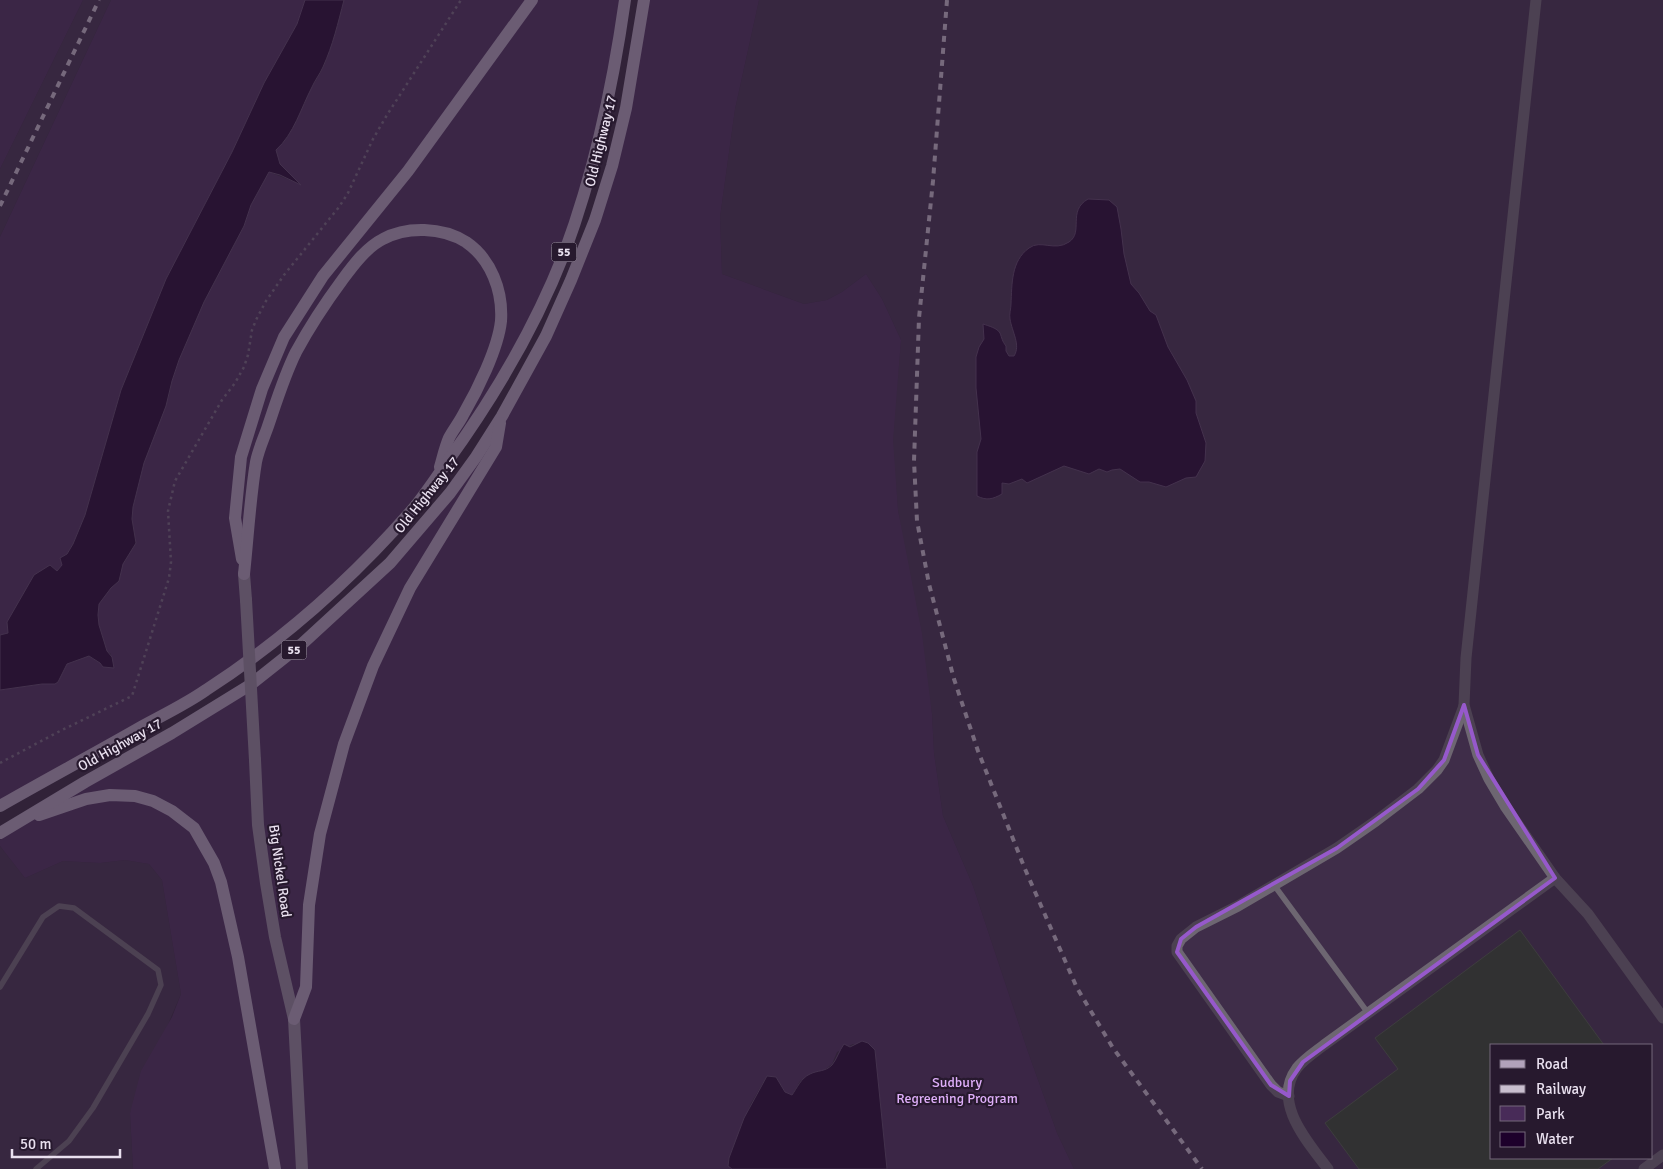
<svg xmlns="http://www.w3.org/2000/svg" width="1663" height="1169" font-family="Signika,sans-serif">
<rect width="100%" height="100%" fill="#312239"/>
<g fill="#3f2d49" fill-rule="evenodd">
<path d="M83 0H111L0 237V169Z"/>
<path d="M759 0H1663V1169H1074L1057 1133 1028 1052 973 886 943 816 934 753 932 714 898 510 892 440 901 340 882 299 866 274 842 292 827 300 804 304 722 274 720 217 735 109ZM1492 1045H1652V1158H1492Z"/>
<path d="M0 846 25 878 63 861 100 863 125 860 149 864 162 880 181 994 130 1113 133 1169H0Z"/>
</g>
<g fill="#482b58">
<path d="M0 0H83L0 169Z"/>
<path d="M111 0H305L297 24 264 83 232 152 166 279 121 390 85 515 73 544 67 554 60 558 62 565 57 571 50 565 25 592 19 601 8 633 0 635V237Z"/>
<path d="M344 0H623L591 164 543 298 458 445 358 565 234 670 0 805V690L42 684H55L58 682 67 664 89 656 100 663 103 667 111 654 107 651 99 625 98 615 99 604 111 588 119 581 123 564 136 543 132 519 133 507 144 463 169 396 172 381 179 360 204 302 244 226 251 205 269 172 300 184 280 164 276 150C294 135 301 107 312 87 315 81 319 76 322 70 332 49 338 23 344 0Z"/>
<path d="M645 0H759L735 109 720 217 722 274 804 304 827 300 842 292 866 274 882 299 901 340 893 440 898 510 922 634 932 714 934 753 943 816 973 886 1028 1052 1057 1133 1074 1169H887L875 1050 853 1044 837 1052 832 1064 823 1071 810 1074 800 1081 792 1095 785 1092 776 1077 767 1076 751 1103 729 1158 728 1165 732 1169H133L130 1113 141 1071 172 1017 181 994 162 880 149 864 125 860 100 863 63 861 25 878 0 846V835L224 704 391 563 504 414 596 220Z"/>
</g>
<g fill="#1d002b" stroke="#5a4366">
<path d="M305 0H344C338 23 333 45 323 67 320 74 315 80 312 87 301 108 294 134 276 150L280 164 301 185 280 175 269 172 251 205 244 226 204 302 179 360 172 381 166 406 144 463 133 507 132 519 136 543 123 564 119 581 111 588 99 604 98 615 99 625 107 651 112 657 114 668 103 667 100 663 89 656 67 664 58 682 55 684H42L0 690V635L8 633 7 622 34 575 50 565 57 571 62 565 60 558 67 554 73 544 85 515 121 390 166 279 232 152 264 83 297 24Z"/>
<path d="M1088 199 1109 200 1117 207 1121 229 1124 254 1131 284 1139 293 1150 311 1156 315 1168 347 1187 380 1196 401V413L1206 443 1205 461 1196 477 1186 478 1166 487 1149 482H1140L1120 469 1112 470 1107 472 1099 469 1089 474 1064 466 1027 483 1022 479 1009 484 1002 483V494C993 499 987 501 977 496V452L981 439 976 388V357L979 347 984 339 983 324C989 326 997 328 1000 333 1002 338 1002 341 1006 346V351L1009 356H1014C1021 345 1012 332 1010 319 1009 314 1011 309 1011 304 1012 284 1011 261 1029 248 1041 239 1054 252 1069 242 1084 232 1067 211 1088 199Z"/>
<path d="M862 1041 868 1043 875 1050 887 1169H732L728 1166 729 1158 744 1118 767 1076 776 1077 785 1092 792 1095C797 1088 801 1078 810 1074 818 1070 825 1072 832 1065 837 1059 839 1051 844 1044L850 1047Z"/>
</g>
<path fill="#32432b" stroke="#4c5d45" d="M1520 930 1604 1045H1492V1158H1613L1598 1169H1359L1325 1123 1398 1069 1375 1038Z"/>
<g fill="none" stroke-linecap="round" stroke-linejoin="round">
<path stroke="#74687c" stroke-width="2.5" stroke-dasharray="2.5 4" stroke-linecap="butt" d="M0 763 60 731 132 696 169 578 171 562 168 511 175 481 222 400 235 383 244 367 248 355 252 330 256 320 266 301 284 275 339 207 348 193 373 139 387 115 461 0"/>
<g stroke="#6d6671" stroke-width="5.5">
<path d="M1274 885 1368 1013"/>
<path d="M0 987 43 917 59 906 74 908 158 970 161 985 148 1014 93 1108 69 1141 36 1169"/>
</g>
<g stroke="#6d6671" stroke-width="11">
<path d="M1536 0 1466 658 1464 705 1478 755 1489 779 1505 806 1555 878 1588 914 1663 1018"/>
<path d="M1289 1096 1278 1092 1271 1085 1177 952V946L1181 939 1196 927 1238 906 1337 848 1376 821 1418 789 1437 770 1444 760 1464 706"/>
<path d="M1328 1169C1309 1143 1271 1103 1297 1068 1304 1059 1315 1052 1324 1045L1555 878"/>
<path d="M1644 1169 1663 1155"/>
</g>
<g stroke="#93889a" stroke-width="12">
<path d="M244 574 246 600"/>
<path d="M255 760 258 825 266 883 275 937 294 1019 302 1169"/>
</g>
<g stroke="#b1a2ba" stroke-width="12">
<path d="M242 559 235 518 241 457 262 389 284 337 323 276 408 171 532 0"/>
<path d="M244 574C248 537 250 498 256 462 258 451 263 440 267 429 276 403 284 376 296 352 310 326 326 302 343 279 354 264 367 247 383 239 407 226 442 227 466 242 491 259 503 291 501 321 498 349 477 391 463 415 459 423 453 430 449 438 445 447 443 457 440 467"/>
<path d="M0 806C47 779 94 754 141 727 163 715 186 704 206 690 283 640 352 579 412 510 425 495 436 478 447 462 494 397 536 326 565 251 595 170 613 85 625 0"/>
<path d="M39 815 86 799 110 795 135 796 153 801 172 811 194 828 214 863 221 882 238 957 275 1169"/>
<path d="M0 833 85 782 172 733 250 685 303 643 390 563 450 493 476 457 502 416 546 336 571 280 595 220 612 166 626 108 644 0"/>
<path d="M294 1019 306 987 309 905 320 834 344 744 373 666 410 588 496 447 500 423"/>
</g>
<g stroke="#c9bfcf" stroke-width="4" stroke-dasharray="6 6" stroke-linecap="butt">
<path d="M947 0 933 181 919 318 914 461 917 521 929 584 954 679 978 751 1025 869 1077 988 1113 1048 1202 1169"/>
<path d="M0 206 99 0"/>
</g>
<path stroke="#93889a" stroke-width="12" d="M246 600 255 760"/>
</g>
<path d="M0 0H1663V1169H0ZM1464 705 1478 755 1555 878 1303 1062 1290 1081 1289 1096 1271 1085 1177 952 1181 939 1196 927 1337 848 1418 789 1444 760Z" fill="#312239" fill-opacity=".55" fill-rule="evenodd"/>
<path fill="none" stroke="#9659cb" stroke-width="4" stroke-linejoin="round" d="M1464 705 1478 755 1555 878 1303 1062 1290 1081 1289 1096 1271 1085 1177 952 1181 939 1196 927 1337 848 1418 789 1444 760Z"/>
<g text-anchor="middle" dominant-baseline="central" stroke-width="4.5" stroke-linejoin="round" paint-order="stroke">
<g fill="#27192e" stroke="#afa4b5" stroke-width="1">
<rect x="551.5" y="242.5" width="25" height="19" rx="4"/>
<rect x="281.5" y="640.5" width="25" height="19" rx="4"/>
</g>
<g font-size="12" font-weight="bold" fill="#e9e0ef">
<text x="564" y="252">55</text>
<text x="294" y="650">55</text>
</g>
<g font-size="14" fill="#e9e0ef" stroke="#27192e">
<text transform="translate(601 141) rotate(-76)">Old Highway 17</text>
<text transform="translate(427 495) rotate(-51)">Old Highway 17</text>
<text transform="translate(120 745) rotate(-29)">Old Highway 17</text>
<text transform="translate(280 871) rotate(82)">Big Nickel Road</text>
</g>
<g font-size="14" fill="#dfaffa" stroke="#27192e">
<text x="957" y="1082">Sudbury<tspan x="957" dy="16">Regreening Program</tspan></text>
</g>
</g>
<rect x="1490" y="1044" width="162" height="115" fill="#27192e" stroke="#75697b"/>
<rect x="1500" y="1060" width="25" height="8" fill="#b1a2ba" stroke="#75697b"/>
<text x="1536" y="1069" font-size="15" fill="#e9e0ef">Road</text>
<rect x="1500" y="1085" width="25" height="8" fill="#c9bfcf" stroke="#75697b"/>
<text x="1536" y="1094" font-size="15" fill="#e9e0ef">Railway</text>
<rect x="1500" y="1106" width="25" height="15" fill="#482b58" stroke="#75697b"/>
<text x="1536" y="1119" font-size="15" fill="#e9e0ef">Park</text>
<rect x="1500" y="1132" width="25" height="15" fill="#1d002b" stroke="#75697b"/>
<text x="1536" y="1144" font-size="15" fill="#e9e0ef">Water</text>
<path d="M12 1149v8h108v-8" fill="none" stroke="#e9e0ef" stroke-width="2.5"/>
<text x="20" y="1149" font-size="15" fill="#e9e0ef" stroke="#27192e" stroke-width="4" paint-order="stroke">50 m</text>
</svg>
